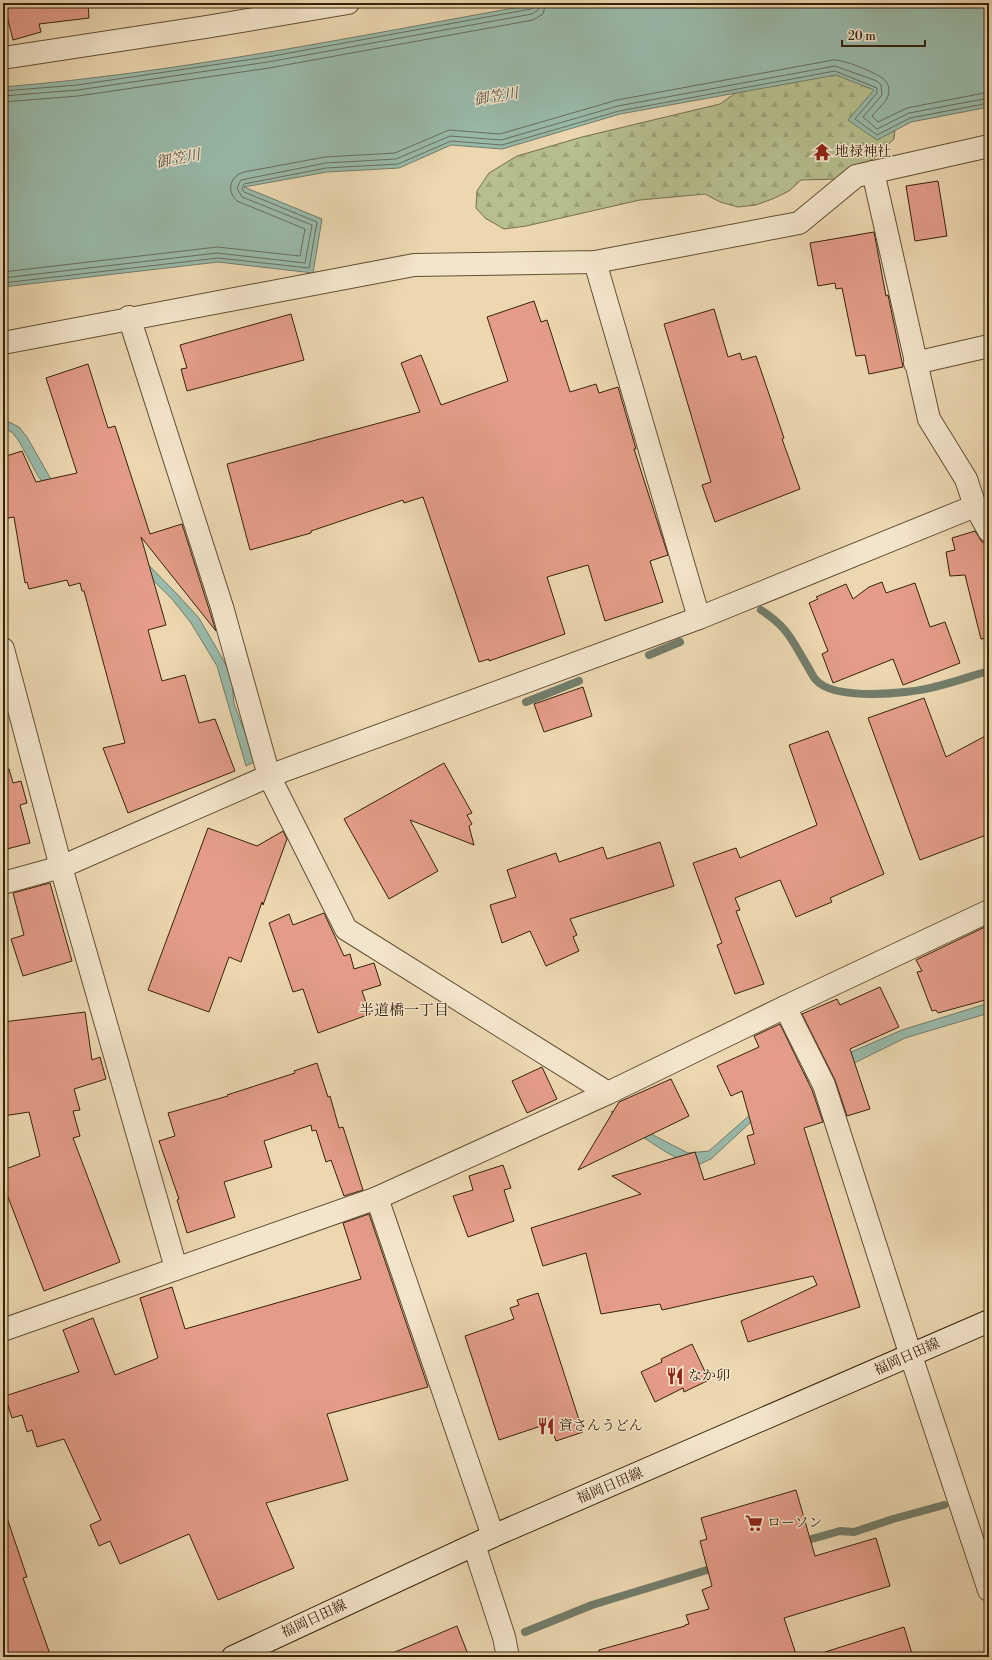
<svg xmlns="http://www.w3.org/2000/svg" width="992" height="1660" font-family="'Libre Bodoni','Noto Serif JP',serif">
<defs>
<pattern id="forest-firs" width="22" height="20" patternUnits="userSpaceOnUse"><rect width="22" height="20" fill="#b6bf8d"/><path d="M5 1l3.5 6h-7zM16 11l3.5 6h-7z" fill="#9da478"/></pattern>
</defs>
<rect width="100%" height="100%" fill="#ecd7b0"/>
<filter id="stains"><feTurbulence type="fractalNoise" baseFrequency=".005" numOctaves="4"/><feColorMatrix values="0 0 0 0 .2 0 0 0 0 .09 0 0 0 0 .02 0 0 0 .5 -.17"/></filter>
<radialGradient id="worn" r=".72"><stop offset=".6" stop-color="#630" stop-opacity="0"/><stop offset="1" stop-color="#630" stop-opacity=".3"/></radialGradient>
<path fill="url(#forest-firs)" stroke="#76704c" d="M856 71 897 108 894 139 873 159 835 179 801 180 789 191 775 198 756 205 738 207 720 202 705 194 640 200 526 226 504 229 485 218 476 208 477 191 489 173 517 156 582 137 720 104 765 72Z"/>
<g fill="#99baaa" stroke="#727d6a">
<path d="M541 3H989V107L911 122 877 140 848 120 874 90 836 75 620 114 502 149 451 145 399 168 327 172 244 187 322 219 313 273 218 262 3 287V87C184 72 363 35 541 3Z"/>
<path d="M3 419 19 427 27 437 61 497 123 539 177 594 199 618 225 663 232 682 234 704 256 761 246 766 217 666 191 623 172 599 117 545 57 502 38 476 20 443 13 433 3 427Z"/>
<path d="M989 1003V1013L905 1038 834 1073 795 1085 781 1094 711 1159C708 1160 703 1163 700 1164 676 1166 639 1130 616 1122L611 1111 627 1117 655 1136 688 1153 709 1151 777 1091 790 1081 812 1069 902 1030Z"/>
</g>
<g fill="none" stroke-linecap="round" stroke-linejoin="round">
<g stroke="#686e5a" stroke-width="1">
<path d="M3 91 77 85 267 57 531 9 534 7 535 3"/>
<path d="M3 96 78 90 268 62 532 14 538 10 540 3"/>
<path d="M3 102 78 96 269 68 533 20 543 14 546 3"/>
<path d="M3 272 217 247 300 256 305 229 237 201C226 191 230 176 244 172L325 157 395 153 449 130 500 134 617 100 833 60C843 59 874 72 882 78 887 81 889 86 889 91 889 101 877 109 872 116L878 122 907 108 989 92"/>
<path d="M3 278 217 253 305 263 312 225 242 197 237 188 241 180 326 163 396 159 450 136 501 140 618 106 835 66 877 81 881 85 882 95 863 117 877 129 909 113 989 98"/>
<path d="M3 283 218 258 309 268 317 222 244 192 242 189 244 184 326 168 398 164 451 141 502 145 619 111 835 71 877 88V93L855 119 877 135 910 118 989 103"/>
</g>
<g stroke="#727d6a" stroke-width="8">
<path d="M761 610C786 626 791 638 805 662 809 668 812 676 816 680 834 701 909 694 934 687 952 683 971 676 989 671"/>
<path d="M649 655 680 642"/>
<path d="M526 702 579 681"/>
<path d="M801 1542 840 1531 854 1532 893 1519 944 1505"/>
<path d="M525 1632 592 1605 717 1567"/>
</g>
</g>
<g fill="#e49c88" stroke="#37220b">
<path d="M4 3H88L89 18 39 24 41 32 13 40Z"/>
<path d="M938 181 947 236 915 241 906 186Z"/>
<path d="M874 232 886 296 888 295 903 367 869 374 865 355 856 356 842 288 836 289 835 283 818 286 810 243Z"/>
<path d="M534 301 541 322 547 320 570 392 596 384 599 393 618 387 636 449H634L668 555 650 561 663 602 605 621 588 565 547 577 565 634 489 661V659L479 662 423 497 404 503 403 500 311 531V533L250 550 227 464 420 412 401 363 421 355 441 405 508 381 487 317Z"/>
<path d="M714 309 728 357 740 353 742 360 756 356 784 438 782 439 800 489 715 522 702 485 711 482 664 324Z"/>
<path d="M291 314 304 360 187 391 181 369 187 368 180 345Z"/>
<path d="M88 364 108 428 115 426 150 534 182 524 216 631 141 537 166 625 148 630 162 681 185 675 199 723 215 719 235 771 128 813 103 748 125 743 84 591H82L80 583 69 586 67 580 29 589 27 582 25 583 14 517 3 519V457L22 451 36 482 77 473 46 378Z"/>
<path d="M975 531 982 542 989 543V638L981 639 965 575 950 576 946 552 955 550 952 538Z"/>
<path d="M882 582 886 593 915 583 930 627 945 622 960 663 903 685 893 659 833 683 822 654 828 651 809 603 818 599 816 597 846 584 853 599 869 587Z"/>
<path d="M583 687 592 716 544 732 534 704Z"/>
<path d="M924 698 946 757 989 734V834L920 860 868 718Z"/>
<path d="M828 731 884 874 830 898 832 902 796 917 780 880 735 898 740 910 736 911 764 984 735 994 717 945 722 943 693 863 736 848 740 858 817 825 789 745Z"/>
<path d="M444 763 472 813 467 815 472 824 469 826 474 845 410 820 438 871 389 899 344 819Z"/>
<path d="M9 769 13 783 21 781 27 803 20 805 30 843 3 850V770Z"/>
<path d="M208 828 257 846 283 831 287 839 263 905 262 902 241 962 229 957 209 1012 148 990Z"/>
<path d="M660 842 674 886 570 919 577 935 573 937 579 951 546 966 530 931 502 943 490 905 516 897 507 870 556 853 559 862 603 847 607 859Z"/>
<path d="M50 883 72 961 23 976 11 939 24 935 13 893Z"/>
<path d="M324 913 344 956 350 954 354 969 374 963 381 985 362 991 370 1014 318 1033 303 989 293 992 269 923 289 914 293 925Z"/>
<path d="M989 925V999L938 1013 936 1010 932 1011 917 972 922 971 916 960Z"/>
<path d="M880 987 899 1027 850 1049 870 1109 847 1116 835 1080 802 1014 837 999 840 1005Z"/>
<path d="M85 1012 92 1060 100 1057 106 1079 74 1089 80 1110 73 1111 80 1136 73 1138 120 1262 44 1291 3 1184V1170L40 1156 29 1112 3 1116V1022Z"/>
<path d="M780 1024 812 1090 823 1122 804 1128 860 1307 748 1342 741 1321 817 1285 813 1276 662 1310 660 1304 601 1314 586 1253 543 1266 531 1228 641 1194 612 1176 695 1152 704 1180 755 1164 747 1136 754 1134 742 1091 731 1096 717 1066 759 1047 754 1036Z"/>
<path d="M317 1063 328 1097 330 1096 339 1128 343 1127 363 1190 344 1196 331 1160 326 1162 316 1130 312 1131 311 1125 264 1141 272 1167 224 1182 235 1217 187 1233 177 1200 179 1199 159 1141 175 1136 168 1113 228 1096 227 1095 295 1073 294 1071Z"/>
<path d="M542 1067 557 1099 527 1113 512 1081Z"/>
<path d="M671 1079 689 1116 578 1170 619 1102Z"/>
<path d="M503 1165 511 1188 504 1190 514 1221 468 1237 453 1196 473 1190 469 1176Z"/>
<path d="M369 1214 428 1387 327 1414 348 1480 266 1503 294 1568 218 1600 189 1534 120 1564 110 1541 99 1546 90 1525 101 1520 64 1439 37 1447 32 1430 27 1432 22 1415 12 1418 5 1396 79 1372 63 1330 93 1318 115 1375 158 1358 140 1298 172 1287 185 1329 361 1279 343 1223Z"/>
<path d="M538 1293 583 1432 556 1441 550 1423 499 1440 465 1336 514 1319 510 1308 519 1305 517 1300Z"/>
<path d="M692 1344 709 1380 684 1392 683 1388 655 1402 641 1372 662 1362 661 1359Z"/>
<path d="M796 1490 815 1556 876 1538 890 1586 784 1618 797 1657H600L599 1650 685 1626V1625L689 1624 686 1615 709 1609 702 1590 712 1586 700 1541 707 1539 701 1518Z"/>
<path d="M3 1518H7L27 1577 23 1578 51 1657H3Z"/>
<path d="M457 1626 469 1657H383Z"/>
<path d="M904 1627 913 1657H826L825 1652Z"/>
</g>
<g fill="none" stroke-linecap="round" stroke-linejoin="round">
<g stroke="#644f34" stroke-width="24">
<g id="minor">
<path d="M3 58 206 27 348 3"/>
<path d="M873 172 929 419 966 479 975 506 989 531"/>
<path d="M595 262 699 618"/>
<path d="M129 317 222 607 269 776 346 929 608 1093"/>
<path d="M3 343 414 265 595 262 799 223 856 176 989 146"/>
<path d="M915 363 989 346"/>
<path d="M3 649 61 867 176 1268"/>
<path d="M3 883 61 867 269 776 699 618 975 506"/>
<path d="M785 1007 824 1085 911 1356"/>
<path d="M377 1198 493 1536"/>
<path d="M3 1330 377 1198 608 1093 785 1007 989 911"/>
<path d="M474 1545 504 1637 508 1657"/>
</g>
</g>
<g stroke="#644f34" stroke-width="24">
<path id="tertiary" d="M911 1356 989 1590"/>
</g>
<g stroke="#37220b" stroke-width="24">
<path id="secondary" d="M233 1657 493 1536 989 1321"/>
</g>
<use href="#minor" stroke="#f3e5cc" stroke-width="22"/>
<use href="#tertiary" stroke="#f3e5cc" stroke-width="22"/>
<use href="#secondary" stroke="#f3e5cc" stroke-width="22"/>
</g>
<defs>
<g id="temple-bare" transform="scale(1.38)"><path d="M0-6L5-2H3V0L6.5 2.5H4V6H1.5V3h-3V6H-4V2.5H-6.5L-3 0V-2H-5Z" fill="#8f2418" stroke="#f3e5cc" stroke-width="2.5" paint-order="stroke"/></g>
<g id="restaurant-bare" transform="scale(1.38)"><path d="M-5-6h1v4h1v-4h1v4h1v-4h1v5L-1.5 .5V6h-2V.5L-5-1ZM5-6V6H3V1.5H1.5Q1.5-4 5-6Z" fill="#8f2418" stroke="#f3e5cc" stroke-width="2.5" paint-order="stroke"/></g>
<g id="supermarket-bare" transform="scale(1.38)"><path d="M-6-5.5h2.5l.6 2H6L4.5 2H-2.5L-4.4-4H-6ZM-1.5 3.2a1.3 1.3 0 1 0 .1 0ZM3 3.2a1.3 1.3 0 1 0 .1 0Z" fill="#8f2418" stroke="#f3e5cc" stroke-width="2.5" paint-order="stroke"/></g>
</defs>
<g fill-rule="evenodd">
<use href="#temple-bare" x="822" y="152"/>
<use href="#restaurant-bare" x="675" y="1376"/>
<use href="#restaurant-bare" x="546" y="1426"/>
<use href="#supermarket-bare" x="754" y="1523"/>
</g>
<g text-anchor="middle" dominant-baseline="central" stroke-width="3" stroke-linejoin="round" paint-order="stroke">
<g font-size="14" fill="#37220b" stroke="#f3e5cc" text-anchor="start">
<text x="835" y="152">地禄神社</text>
<text x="688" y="1376">なか卯</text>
<text x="559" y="1426">資さんうどん</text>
<text x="767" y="1523">ローソン</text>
</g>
<g font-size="14" fill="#37220b" stroke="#f3e5cc">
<text transform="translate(907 1357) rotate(-24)">福岡日田線</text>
<text transform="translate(610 1486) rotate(-23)">福岡日田線</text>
<text transform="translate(314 1619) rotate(-25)">福岡日田線</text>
</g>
<g font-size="15" font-style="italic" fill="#54503b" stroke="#f3e5cc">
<text transform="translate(496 97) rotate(-10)">御笠川</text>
<text transform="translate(178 159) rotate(-11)">御笠川</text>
</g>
<g font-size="15" fill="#37220b" stroke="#f3e5cc">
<text x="404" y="1010">半道橋一丁目</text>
</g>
</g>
<rect width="992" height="1660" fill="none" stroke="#ecd7b0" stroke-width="16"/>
<rect x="4" y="4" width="984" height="1652" fill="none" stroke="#37220b" stroke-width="2"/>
<rect x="8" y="8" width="976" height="1644" fill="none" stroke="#37220b"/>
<path d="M842 40v6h83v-6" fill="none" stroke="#37220b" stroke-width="2"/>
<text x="848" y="40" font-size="12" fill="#37220b" stroke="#f3e5cc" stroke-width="3" paint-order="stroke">20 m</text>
<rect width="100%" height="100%" filter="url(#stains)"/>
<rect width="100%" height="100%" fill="url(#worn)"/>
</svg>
